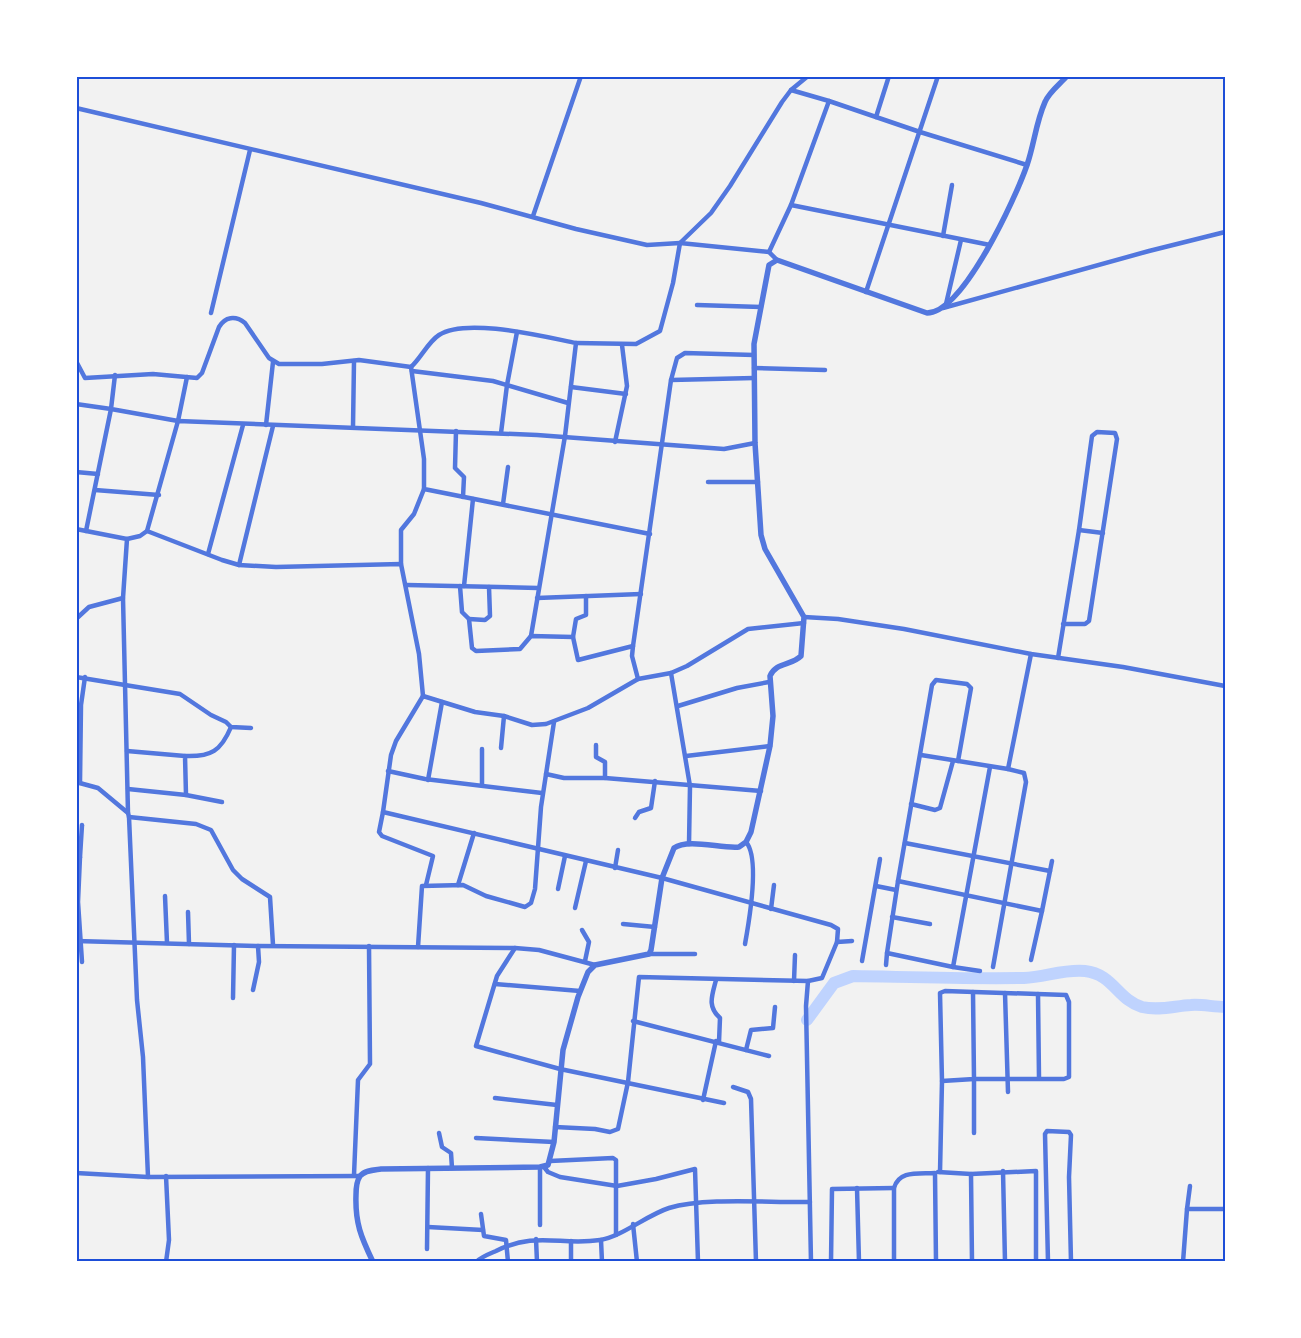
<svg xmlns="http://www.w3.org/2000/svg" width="1301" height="1338" font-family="'Space Grotesk',sans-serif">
<rect width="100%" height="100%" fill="#f2f2f2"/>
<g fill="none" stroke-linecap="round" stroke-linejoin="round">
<path stroke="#bfd3fe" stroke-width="12" d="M807 1020 834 983 853 976C910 977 967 979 1024 978 1045 977 1064 969 1085 971 1113 974 1118 1000 1142 1007 1159 1011 1174 1006 1191 1005 1201 1004 1214 1007 1225 1007"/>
<g stroke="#5277de" stroke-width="4.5">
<path d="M791 90 829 101"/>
<path d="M76 108 481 203 576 229 647 245 680 243 769 252 777 260"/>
<path d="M876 117 889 76"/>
<path d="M791 205 990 245"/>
<path d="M533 216 581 76"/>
<path d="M943 236 952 185"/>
<path d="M769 252 791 205 829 101 920 132 1027 165"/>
<path d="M866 292 938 76"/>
<path d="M946 304 961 240"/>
<path d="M697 305 761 307"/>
<path d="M943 308 1149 251 1225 232"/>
<path d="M211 313 250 150"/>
<path d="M576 343 636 344 660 331 673 283 680 243 711 213 730 186 782 102 791 90 808 76"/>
<path d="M76 361 85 378 153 374 197 378 202 373 219 327C225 317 235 315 245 323L269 358 279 364H322L359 360 411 367C421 358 428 342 439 335 466 317 545 337 576 343L565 436 531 636"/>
<path d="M411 367 424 459V489L650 534"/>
<path d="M754 368 825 370"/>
<path d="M412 371 493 381 568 403"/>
<path d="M115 375 111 409 178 421 187 377"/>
<path d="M671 380 754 378"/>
<path d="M571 387 626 394"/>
<path d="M76 404 111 409 86 531"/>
<path d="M266 425 273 362"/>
<path d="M273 426 239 565 276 567 401 564 419 654 423 696"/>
<path d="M353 427 354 361"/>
<path d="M456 431 455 468 464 477 463 497"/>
<path d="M501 433 507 385 517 332"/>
<path d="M615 442 627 386 622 345"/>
<path d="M76 472 98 474"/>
<path d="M708 482H758"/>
<path d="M95 490 159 495"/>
<path d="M503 504 508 467"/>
<path d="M76 529 127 539 123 598 128 813"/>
<path d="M1079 530 1103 533"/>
<path d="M147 531 222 560 239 565"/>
<path d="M127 539 140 536 147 531 178 421 537 435 724 449 755 443"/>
<path d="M208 554 243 425"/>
<path d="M401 564V530L414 514 424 489"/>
<path d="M407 585 538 588"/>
<path d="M460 586 462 612 469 619 472 648 476 651 520 649 531 636 573 637 578 660 633 646"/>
<path d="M464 586 473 499"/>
<path d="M537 598 641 594"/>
<path d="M804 617 838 619 904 629 1031 654 1123 667 1225 686"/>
<path d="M76 619 89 607 123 598"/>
<path d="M469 619 485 620 490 616 489 587"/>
<path d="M804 623 748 629 687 666 671 673 638 679 588 708 546 724 532 725 504 716 475 712 423 696 396 741 391 755 383 812 662 878 831 925 838 929 837 942 852 941"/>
<path d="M573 637 576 619 586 615V596"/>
<path d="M1058 658 1079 530 1092 436 1097 432 1115 433 1117 439 1089 621 1085 624H1063"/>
<path d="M671 673 690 786 689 844"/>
<path d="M76 677 180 694 211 715 226 722 231 727 251 728"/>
<path d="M638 679 632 656 633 646 671 380 677 358 685 353 754 355"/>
<path d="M678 706 737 688 769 682"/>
<path d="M596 745V757L605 762V778"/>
<path d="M501 748 504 716"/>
<path d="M482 749V785"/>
<path d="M127 751 185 756 186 795"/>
<path d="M921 755 1008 769 1031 654"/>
<path d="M185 756C211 757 221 751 231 727"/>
<path d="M686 756 770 746"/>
<path d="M958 761 971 688 967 684 936 680 932 685 898 881 1042 911 1052 861"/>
<path d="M388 771 425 779 542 793"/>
<path d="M546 774 564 778H605L761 791"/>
<path d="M428 780 442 702"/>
<path d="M76 782 98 788 128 813 129 817 137 1000 143 1057 148 1177 360 1176"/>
<path d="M80 783 81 705 85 677"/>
<path d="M128 789 186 795 222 802"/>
<path d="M911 804 935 810 940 808 953 761"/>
<path d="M383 812 379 832 382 836 433 856 426 885"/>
<path d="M129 817 196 824 211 830 233 870 242 879 270 897 273 945"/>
<path d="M635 818 639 812 651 808 655 781"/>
<path d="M905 843 1050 871"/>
<path d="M76 857H80L78 902 82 962"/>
<path d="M80 857 82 825"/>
<path d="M615 868 618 850"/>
<path d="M898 881 887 953 953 967 990 767"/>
<path d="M458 885 474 833"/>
<path d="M876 886 896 890"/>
<path d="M558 889 565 856"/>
<path d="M165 896 167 943"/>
<path d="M575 908 586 861"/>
<path d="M771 909 774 885"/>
<path d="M188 912 189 944"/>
<path d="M892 917 930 924"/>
<path d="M623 924 655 927"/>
<path d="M582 930 589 942 585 961"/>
<path d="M76 941 258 946 515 948 539 950 595 965"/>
<path d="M745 944C749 922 760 858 746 842"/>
<path d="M418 947 422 886 463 885 486 896 525 907 531 903 535 889 541 807 554 722"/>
<path d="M515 948 497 976 476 1046 560 1069 724 1103"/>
<path d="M649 954H695"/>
<path d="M1031 960 1042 911"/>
<path d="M862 961 880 859"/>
<path d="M886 965 887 953"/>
<path d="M953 967 980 971"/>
<path d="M993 967 1026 782 1024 773 1008 769"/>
<path d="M716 980C712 996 707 1006 720 1018L719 1042"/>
<path d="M794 981 795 955"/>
<path d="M808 981 822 978 837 942"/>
<path d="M495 984 580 991"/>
<path d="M253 990 259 962 258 946"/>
<path d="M1005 993 1008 1092"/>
<path d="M1038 994 1039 1078"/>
<path d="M233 998 234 945"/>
<path d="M633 1021 769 1056"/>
<path d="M746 1050 751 1030 773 1028 775 1007"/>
<path d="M942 1081 974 1079 973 992"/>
<path d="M733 1087 748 1092 751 1099 756 1262"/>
<path d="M495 1098 557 1105"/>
<path d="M703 1100 716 1041"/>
<path d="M555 1127 595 1129 610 1132 618 1129 628 1082 639 977 808 981 806 1006 811 1262"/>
<path d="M439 1133 442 1147 451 1153 452 1168"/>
<path d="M476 1138 554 1142"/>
<path d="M550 1161 613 1158 616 1160V1235"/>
<path d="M540 1167V1225"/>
<path d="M544 1167 548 1172 560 1177 617 1186 656 1179 695 1169 698 1262"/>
<path d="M1003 1171 1005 1262"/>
<path d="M938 1172 971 1174 1036 1171V1262"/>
<path d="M940 1172 942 1081 940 993 945 991 1066 995 1069 1002V1077L1064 1079H974V1133"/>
<path d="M76 1173 148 1177"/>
<path d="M971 1174 972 1262"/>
<path d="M354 1175 358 1080 370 1064 369 946"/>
<path d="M166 1176 169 1240 166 1262"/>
<path d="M857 1188 859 1262"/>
<path d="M1187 1209 1190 1186"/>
<path d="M481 1214 484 1236 506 1240 508 1262"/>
<path d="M633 1224 637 1262"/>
<path d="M428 1227 483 1230"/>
<path d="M536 1239 537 1262"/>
<path d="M601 1240 602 1262"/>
<path d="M427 1249 428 1168"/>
<path d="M476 1262C481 1257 489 1254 496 1251 536 1231 561 1246 600 1240 621 1237 647 1215 669 1208 706 1197 770 1203 810 1202"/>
<path d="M571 1262V1241"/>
<path d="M831 1262 832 1189 894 1188"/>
<path d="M894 1262V1188C899 1170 918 1174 935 1173L936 1262"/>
<path d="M1048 1262 1045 1134 1047 1131 1069 1132 1071 1135 1069 1177 1071 1262"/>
<path d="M1183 1262 1187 1209H1225"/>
</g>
<path stroke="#5277de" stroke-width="5.5" d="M373 1262C361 1237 355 1223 356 1195 356 1189 356 1182 360 1176 365 1170 374 1170 381 1169L540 1167 548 1165 554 1142 563 1050 578 997 588 972 595 965 649 954 651 950 662 878 674 848C688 838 722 849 739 847L746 842 751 832 770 746 773 716 770 676C776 662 791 666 801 656L804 617 765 549 761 535 755 443 754 344 769 265 777 260 927 313C963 313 1016 197 1027 165 1034 145 1036 122 1045 102 1049 92 1060 84 1067 76"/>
</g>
<rect width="1301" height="1338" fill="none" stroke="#ffffff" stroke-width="155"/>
<rect x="78" y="78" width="1146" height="1182" fill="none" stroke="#1d4ed8" stroke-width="2"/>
</svg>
